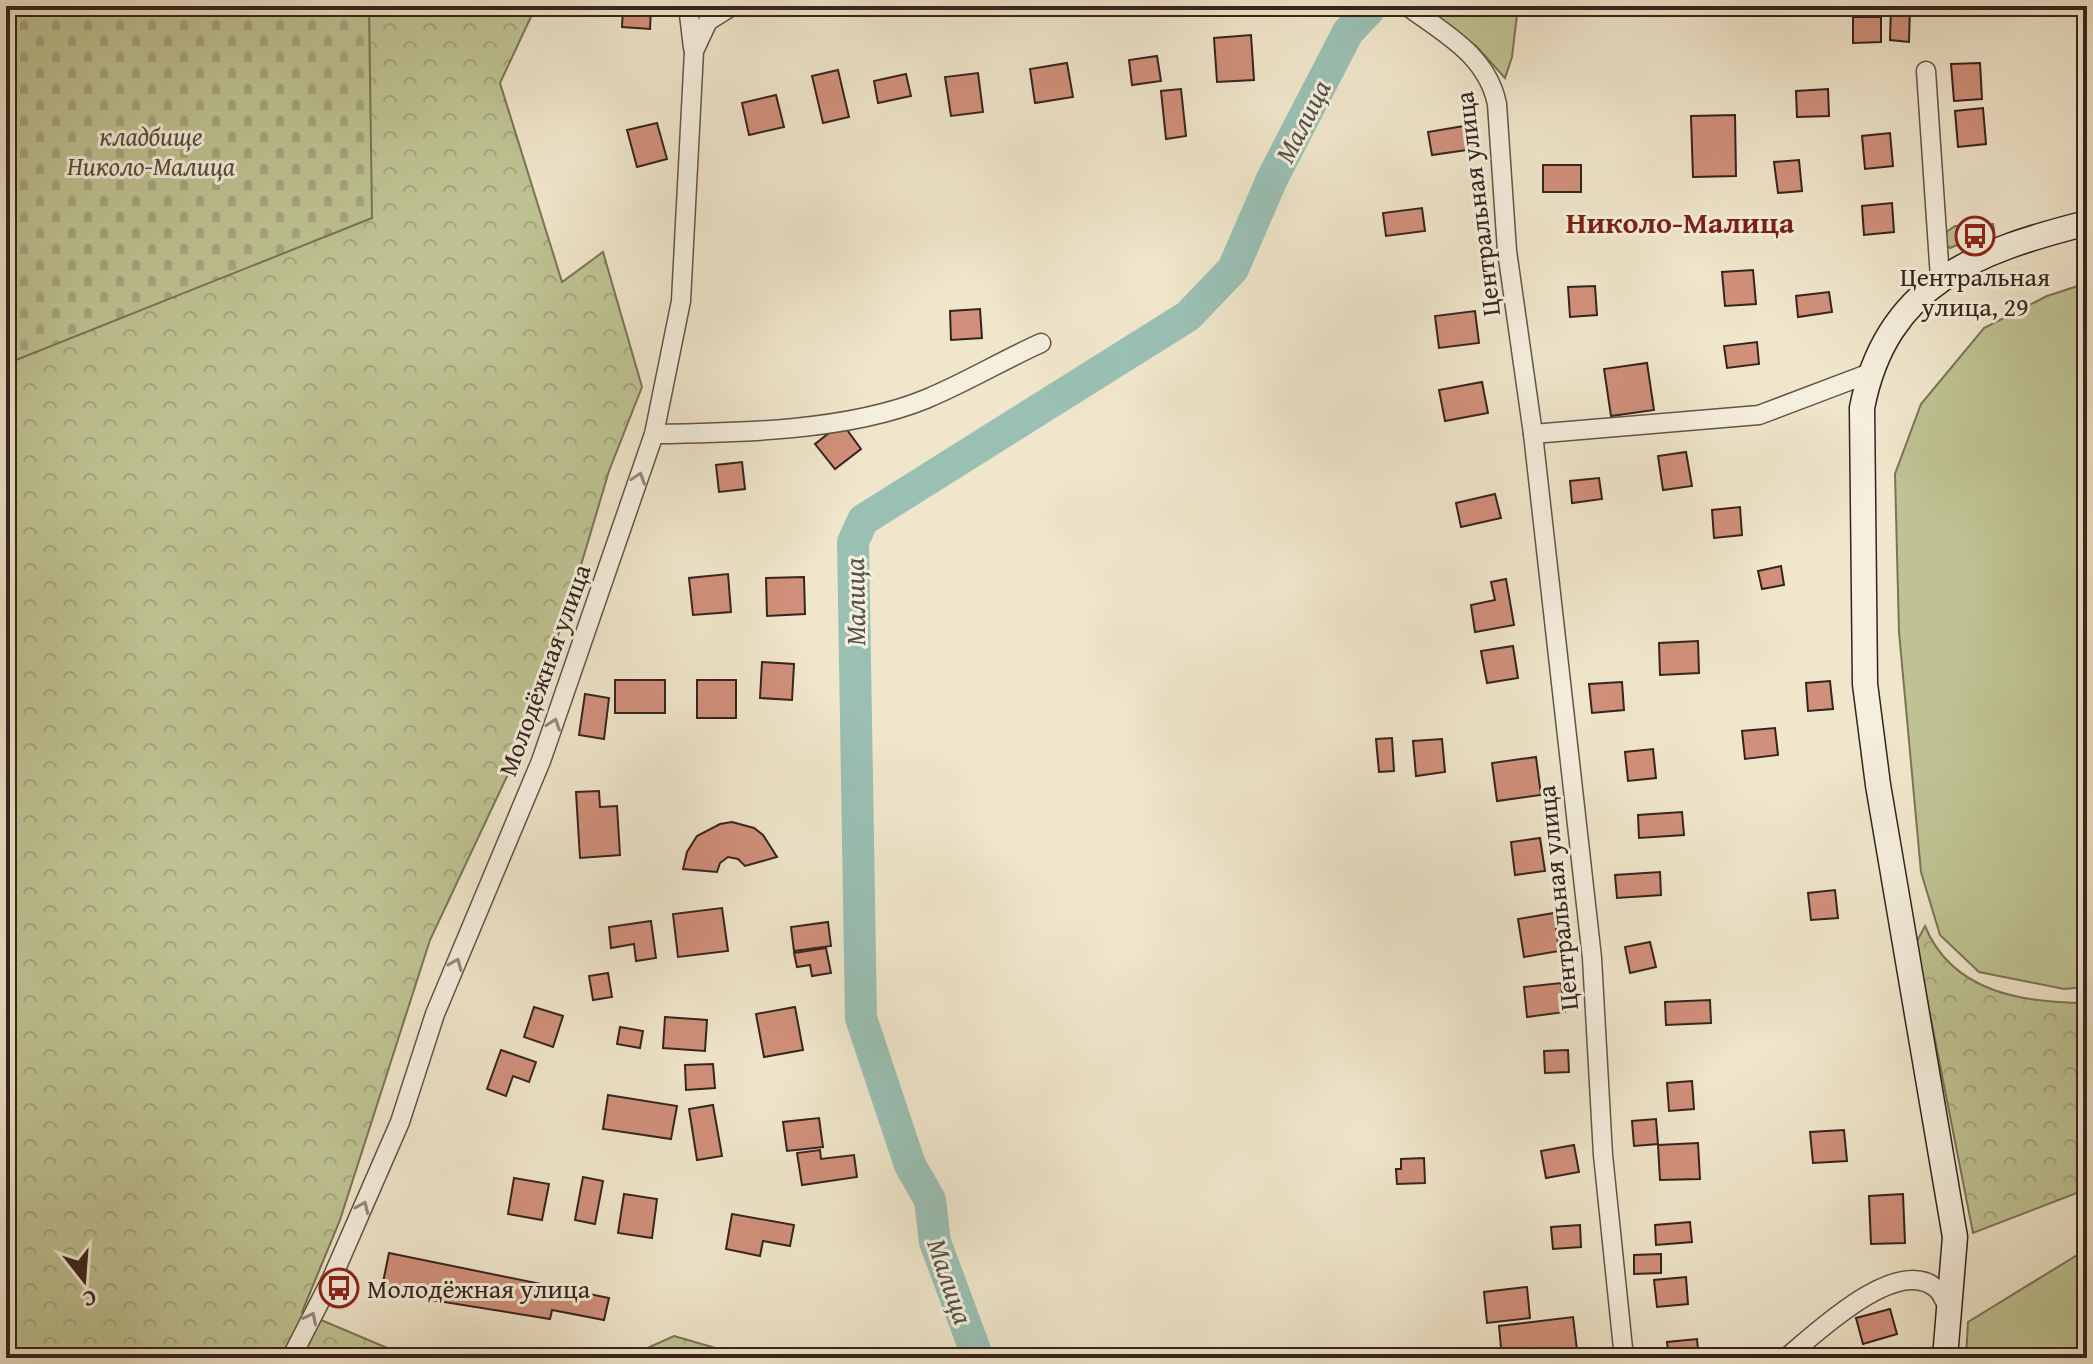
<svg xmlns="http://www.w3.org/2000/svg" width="2093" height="1364" font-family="'Gentium Book Plus',serif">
<defs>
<pattern id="forest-crowns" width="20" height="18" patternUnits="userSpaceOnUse" patternTransform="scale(2)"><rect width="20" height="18" fill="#bfc393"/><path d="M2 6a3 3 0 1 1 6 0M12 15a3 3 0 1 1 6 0" fill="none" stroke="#a5a77e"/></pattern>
<pattern id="cemetery-stones" width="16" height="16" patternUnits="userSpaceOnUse" patternTransform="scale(2)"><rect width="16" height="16" fill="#bfc393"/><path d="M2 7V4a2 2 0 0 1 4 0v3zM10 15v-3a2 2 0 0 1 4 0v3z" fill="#a5a77e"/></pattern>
</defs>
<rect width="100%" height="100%" fill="#f0e6cb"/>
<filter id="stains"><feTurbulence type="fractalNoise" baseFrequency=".0025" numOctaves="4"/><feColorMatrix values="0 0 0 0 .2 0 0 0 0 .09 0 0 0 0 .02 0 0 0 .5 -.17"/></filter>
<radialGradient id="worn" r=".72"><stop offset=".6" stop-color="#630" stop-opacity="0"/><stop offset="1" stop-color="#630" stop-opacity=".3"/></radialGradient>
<g fill="#bfc393" stroke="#7a7458" stroke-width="2">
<path d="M1420 6H1518L1512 57 1505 78 1476 46Z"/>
<path d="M1993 224 1994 230 1950 248 1945 244 1942 235 1955 226Z"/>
<path d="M2087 283V987L2064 989 1979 972 1940 935 1921 872 1899 632 1895 474 1921 404 1984 328 2047 296Z"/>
<path d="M2087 1249V1358H1966L1968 1322Z"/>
</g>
<g fill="url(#forest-crowns)" stroke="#7a7458" stroke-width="2">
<path d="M6 6H536L500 83 562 282 603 252 642 387 609 471 573 592 517 755 430 940 340 1220 302 1312 411 1358H6Z"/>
<path d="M1925 926C1952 992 2022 1003 2087 1003V1189L1973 1233 1916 943Z"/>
<path d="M674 1336 750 1358H625Z"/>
</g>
<path fill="url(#cemetery-stones)" stroke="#7a7458" stroke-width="2" d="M6 6H369L372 218 6 364Z"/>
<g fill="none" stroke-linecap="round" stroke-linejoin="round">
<path stroke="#9ac0b4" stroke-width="32" d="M978 1358 935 1242 930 1200 910 1165 861 1018 853 542 863 520 1188 316 1233 269 1272 179 1348 32 1368 11"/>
</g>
<g fill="#d1907b" stroke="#35241e" stroke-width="2">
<path d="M576 6H594L593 12 576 10Z"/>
<path d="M623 6H651L650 29 622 27Z"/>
<path d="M1891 6 1910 7 1909 42 1890 40Z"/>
<path d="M1853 17H1881V42L1853 43Z"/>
<path d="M1251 35 1254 80 1217 82 1214 38Z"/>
<path d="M1157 56 1161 81 1132 85 1129 60Z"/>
<path d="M1067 63 1073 97 1035 103 1030 69Z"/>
<path d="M1980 63 1982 99 1954 101 1951 64Z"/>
<path d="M838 70 849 117 823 123 812 76Z"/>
<path d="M978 73 983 112 951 116 945 77Z"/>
<path d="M906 74 911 96 878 103 874 81Z"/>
<path d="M1181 89 1186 136 1166 139 1161 91Z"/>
<path d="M1828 89 1829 116 1797 117 1796 91Z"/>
<path d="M776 95 784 127 749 135 742 103Z"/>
<path d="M1983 108 1986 144 1958 147 1955 111Z"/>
<path d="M1735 115 1736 176 1693 177 1691 116Z"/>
<path d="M657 123 667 159 637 167 627 130Z"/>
<path d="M1470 125 1474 149 1432 155 1428 132Z"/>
<path d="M1890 133 1893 166 1865 169 1862 136Z"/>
<path d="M1799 160 1802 191 1778 193 1774 162Z"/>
<rect x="1543" y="165" width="38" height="27"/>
<path d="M1892 203 1894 232 1864 235 1862 206Z"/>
<path d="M1422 208 1425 231 1386 236 1383 213Z"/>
<path d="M1753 270 1756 304 1725 306 1722 272Z"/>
<path d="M1595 286 1597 315 1570 317 1568 287Z"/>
<path d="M1829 292 1832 312 1798 317 1796 296Z"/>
<path d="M980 309 982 338 951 340 950 311Z"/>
<path d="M1475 311 1479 343 1439 348 1435 316Z"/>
<path d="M1757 342 1759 364 1727 368 1724 346Z"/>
<path d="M1647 363 1654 410 1611 416 1604 369Z"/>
<path d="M1482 382 1488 413 1445 421 1439 390Z"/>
<path d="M842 423 861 449 835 469 815 444Z"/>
<path d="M1686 452 1692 486 1663 490 1658 456Z"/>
<path d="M742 462 745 489 719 492 716 465Z"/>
<path d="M1599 478 1602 499 1572 503 1570 481Z"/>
<path d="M1495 494 1501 518 1461 527 1456 503Z"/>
<path d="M1740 507 1742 535 1714 538 1712 510Z"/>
<path d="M1781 566 1784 585 1762 589 1758 571Z"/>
<path d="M728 574 731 612 693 615 689 578Z"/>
<path d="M804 577 805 614 767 616 766 578Z"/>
<path d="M1506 579 1514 625 1475 632 1471 605 1495 600 1491 582Z"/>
<path d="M1698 641 1699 673 1660 675 1659 643Z"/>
<path d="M1513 646 1518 678 1487 683 1481 651Z"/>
<path d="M762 662 794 664 792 700 760 698Z"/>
<rect x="615" y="680" width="50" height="33"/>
<rect x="697" y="680" width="39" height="38"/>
<path d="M1830 681 1833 709 1808 711 1806 683Z"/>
<path d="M1622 682 1624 710 1592 713 1589 684Z"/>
<path d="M585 694 609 698 604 739 579 735Z"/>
<path d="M1775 728 1778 755 1745 759 1742 731Z"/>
<path d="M1392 738 1394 771 1379 772 1376 739Z"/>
<path d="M1442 739 1445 772 1416 776 1413 741Z"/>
<path d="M1653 749 1656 778 1628 781 1625 752Z"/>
<path d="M1536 757 1541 795 1497 801 1492 763Z"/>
<path d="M599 791 600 807 617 806 620 855 580 858 576 792Z"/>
<path d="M1682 812 1684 835 1639 838 1638 815Z"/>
<path d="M732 822 754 828 763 835 777 857 745 866 738 859 728 857 720 863 717 872 683 869 687 852 697 836 720 824Z"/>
<path d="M1540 838 1545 871 1515 875 1511 842Z"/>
<path d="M1660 872 1661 895 1617 898 1615 875Z"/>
<path d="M1835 890 1838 918 1811 920 1808 893Z"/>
<path d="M722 908 728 951 678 957 673 914Z"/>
<path d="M1554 913 1559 951 1524 957 1518 919Z"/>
<path d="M651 921 656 958 636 961 634 944 611 948 609 927Z"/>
<path d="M828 922 831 946 794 951 791 927Z"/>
<path d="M1650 942 1656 967 1630 973 1625 947Z"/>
<path d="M826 948 831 973 812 976 810 965 797 967 794 953Z"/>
<path d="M608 973 612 997 593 1000 589 976Z"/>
<path d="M1561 983 1565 1012 1527 1017 1524 987Z"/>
<path d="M1710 1000 1711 1023 1666 1025 1665 1002Z"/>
<path d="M534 1007 563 1016 553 1047 524 1037Z"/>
<path d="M795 1007 803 1050 764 1057 756 1014Z"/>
<path d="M665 1017 707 1020 705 1051 663 1048Z"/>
<path d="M620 1027 643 1031 640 1048 617 1044Z"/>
<path d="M501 1050 536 1062 529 1082 513 1076 506 1096 487 1089Z"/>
<path d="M1568 1050 1569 1072 1545 1073 1544 1051Z"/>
<path d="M713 1064 715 1088 686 1090 685 1065Z"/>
<path d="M1692 1081 1694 1109 1669 1111 1667 1083Z"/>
<path d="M608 1095 677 1106 671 1139 603 1129Z"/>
<path d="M713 1105 722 1156 697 1160 689 1109Z"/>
<path d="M819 1118 823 1147 787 1151 783 1122Z"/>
<path d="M1656 1119 1658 1144 1634 1146 1632 1121Z"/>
<path d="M1844 1130 1847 1161 1813 1163 1810 1132Z"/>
<path d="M1698 1143 1700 1179 1660 1180 1658 1145Z"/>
<path d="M1574 1145 1579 1172 1546 1178 1541 1151Z"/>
<path d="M820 1150 821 1159 854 1155 857 1177 802 1185 797 1153Z"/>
<path d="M1424 1158 1425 1183 1397 1184 1396 1169H1401V1159Z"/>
<path d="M583 1177 603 1181 595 1224 575 1220Z"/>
<path d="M514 1178 549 1184 542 1220 508 1214Z"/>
<path d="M624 1194 657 1199 652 1238 618 1233Z"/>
<path d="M1903 1194 1905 1243 1871 1244 1869 1196Z"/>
<path d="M732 1214 794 1225 790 1246 763 1241 760 1256 726 1249Z"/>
<path d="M1690 1222 1692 1242 1656 1245 1655 1225Z"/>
<path d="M1580 1225 1581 1247 1553 1249 1551 1227Z"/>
<path d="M389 1253 609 1298 604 1320 552 1310 550 1319 381 1292Z"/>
<path d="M1661 1254V1273L1634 1274V1255Z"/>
<path d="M1686 1277 1688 1304 1657 1307 1654 1280Z"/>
<path d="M1527 1287 1530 1318 1487 1323 1484 1292Z"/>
<path d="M1890 1309 1897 1334 1863 1344 1856 1318Z"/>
<path d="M1573 1317 1578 1358H1502L1499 1326Z"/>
<path d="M1697 1339 1699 1358H1669L1667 1342Z"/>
</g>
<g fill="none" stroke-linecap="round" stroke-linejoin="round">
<g stroke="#645449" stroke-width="21">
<g id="street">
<path d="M688 6 693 48"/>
<path d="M968 6H983"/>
<path d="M1407 6C1444 33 1487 55 1497 104L1507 251 1533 434 1592 958 1603 1155 1624 1358"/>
<path d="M1926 71 1940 278"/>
<path d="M654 434C738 433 848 431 926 399 965 383 1003 360 1041 343"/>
<path d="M1533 434 1759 415 1870 373"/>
<path d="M291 1358 332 1278 400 1122 435 1014 541 761 654 434 681 301 694 51 708 21 732 6"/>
<path d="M1786 1358C1814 1335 1898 1253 1937 1289 1941 1292 1944 1300 1947 1305"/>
</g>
</g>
<g stroke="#35241e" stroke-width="27">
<path id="secondary" d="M1945 1358 1955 1237 1878 785 1865 684 1862 408C1886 283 1977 251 2087 223"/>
</g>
<use href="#street" stroke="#f5efdd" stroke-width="18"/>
<use href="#secondary" stroke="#f5efdd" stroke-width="24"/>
</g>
<defs><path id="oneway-chevron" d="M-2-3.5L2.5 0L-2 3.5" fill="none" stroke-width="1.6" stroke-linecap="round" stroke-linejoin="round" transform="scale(2)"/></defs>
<g stroke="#958a7e">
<use href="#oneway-chevron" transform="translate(639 478) rotate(-71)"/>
<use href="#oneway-chevron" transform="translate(554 724) rotate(-71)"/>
<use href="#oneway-chevron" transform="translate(456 964) rotate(-67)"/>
<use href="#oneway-chevron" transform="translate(363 1207) rotate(-66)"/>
<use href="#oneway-chevron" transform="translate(311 1318) rotate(-63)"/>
</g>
<defs>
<g id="bus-ring" transform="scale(2)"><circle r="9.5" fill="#f5efdd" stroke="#8f2418" stroke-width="1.5"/><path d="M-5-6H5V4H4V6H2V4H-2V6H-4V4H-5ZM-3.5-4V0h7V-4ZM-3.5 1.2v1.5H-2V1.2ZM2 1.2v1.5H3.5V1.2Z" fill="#8f2418"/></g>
</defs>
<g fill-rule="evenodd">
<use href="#bus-ring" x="1975" y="236"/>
<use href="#bus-ring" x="339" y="1288"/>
</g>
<g text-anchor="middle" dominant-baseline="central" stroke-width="6" stroke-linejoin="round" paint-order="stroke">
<g font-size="26" font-style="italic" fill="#584c3b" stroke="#f5efdd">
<text x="151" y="135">кладбище<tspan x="151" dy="30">Николо-Малица</tspan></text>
</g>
<g font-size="26" fill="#35241e" stroke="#f5efdd">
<text transform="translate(1477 204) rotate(-97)">Центральная улица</text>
<text transform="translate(544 670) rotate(-70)">Молодёжная улица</text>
<text transform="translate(1557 898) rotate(-96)">Центральная улица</text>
</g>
<g font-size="26" fill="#35241e" stroke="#f5efdd">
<text x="1975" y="276">Центральная<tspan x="1975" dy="30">улица, 29</tspan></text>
<text x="367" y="1288" text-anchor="start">Молодёжная улица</text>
</g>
<g font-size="28" font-style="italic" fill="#53534b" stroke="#f5efdd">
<text transform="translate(1302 121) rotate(-63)">Малица</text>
<text transform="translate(854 602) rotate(-91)">Малица</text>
<text transform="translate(951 1281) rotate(71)">Малица</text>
</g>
<g font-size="30" font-weight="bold" fill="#7a1f14" stroke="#f5efdd">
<text x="1680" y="222">Николо-Малица</text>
</g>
</g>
<rect width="2093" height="1364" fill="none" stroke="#f0e6cb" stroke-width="32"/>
<rect x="8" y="8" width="2077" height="1348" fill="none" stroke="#35241e" stroke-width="4"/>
<rect x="16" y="16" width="2061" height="1332" fill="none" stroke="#35241e" stroke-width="2"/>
<g transform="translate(84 1280) rotate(163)" stroke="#f5efdd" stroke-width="6" paint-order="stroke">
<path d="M0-6L14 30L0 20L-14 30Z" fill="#35241e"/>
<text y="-12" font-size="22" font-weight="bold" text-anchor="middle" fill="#35241e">С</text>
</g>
<rect width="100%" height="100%" filter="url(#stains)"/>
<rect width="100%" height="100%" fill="url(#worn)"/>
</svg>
